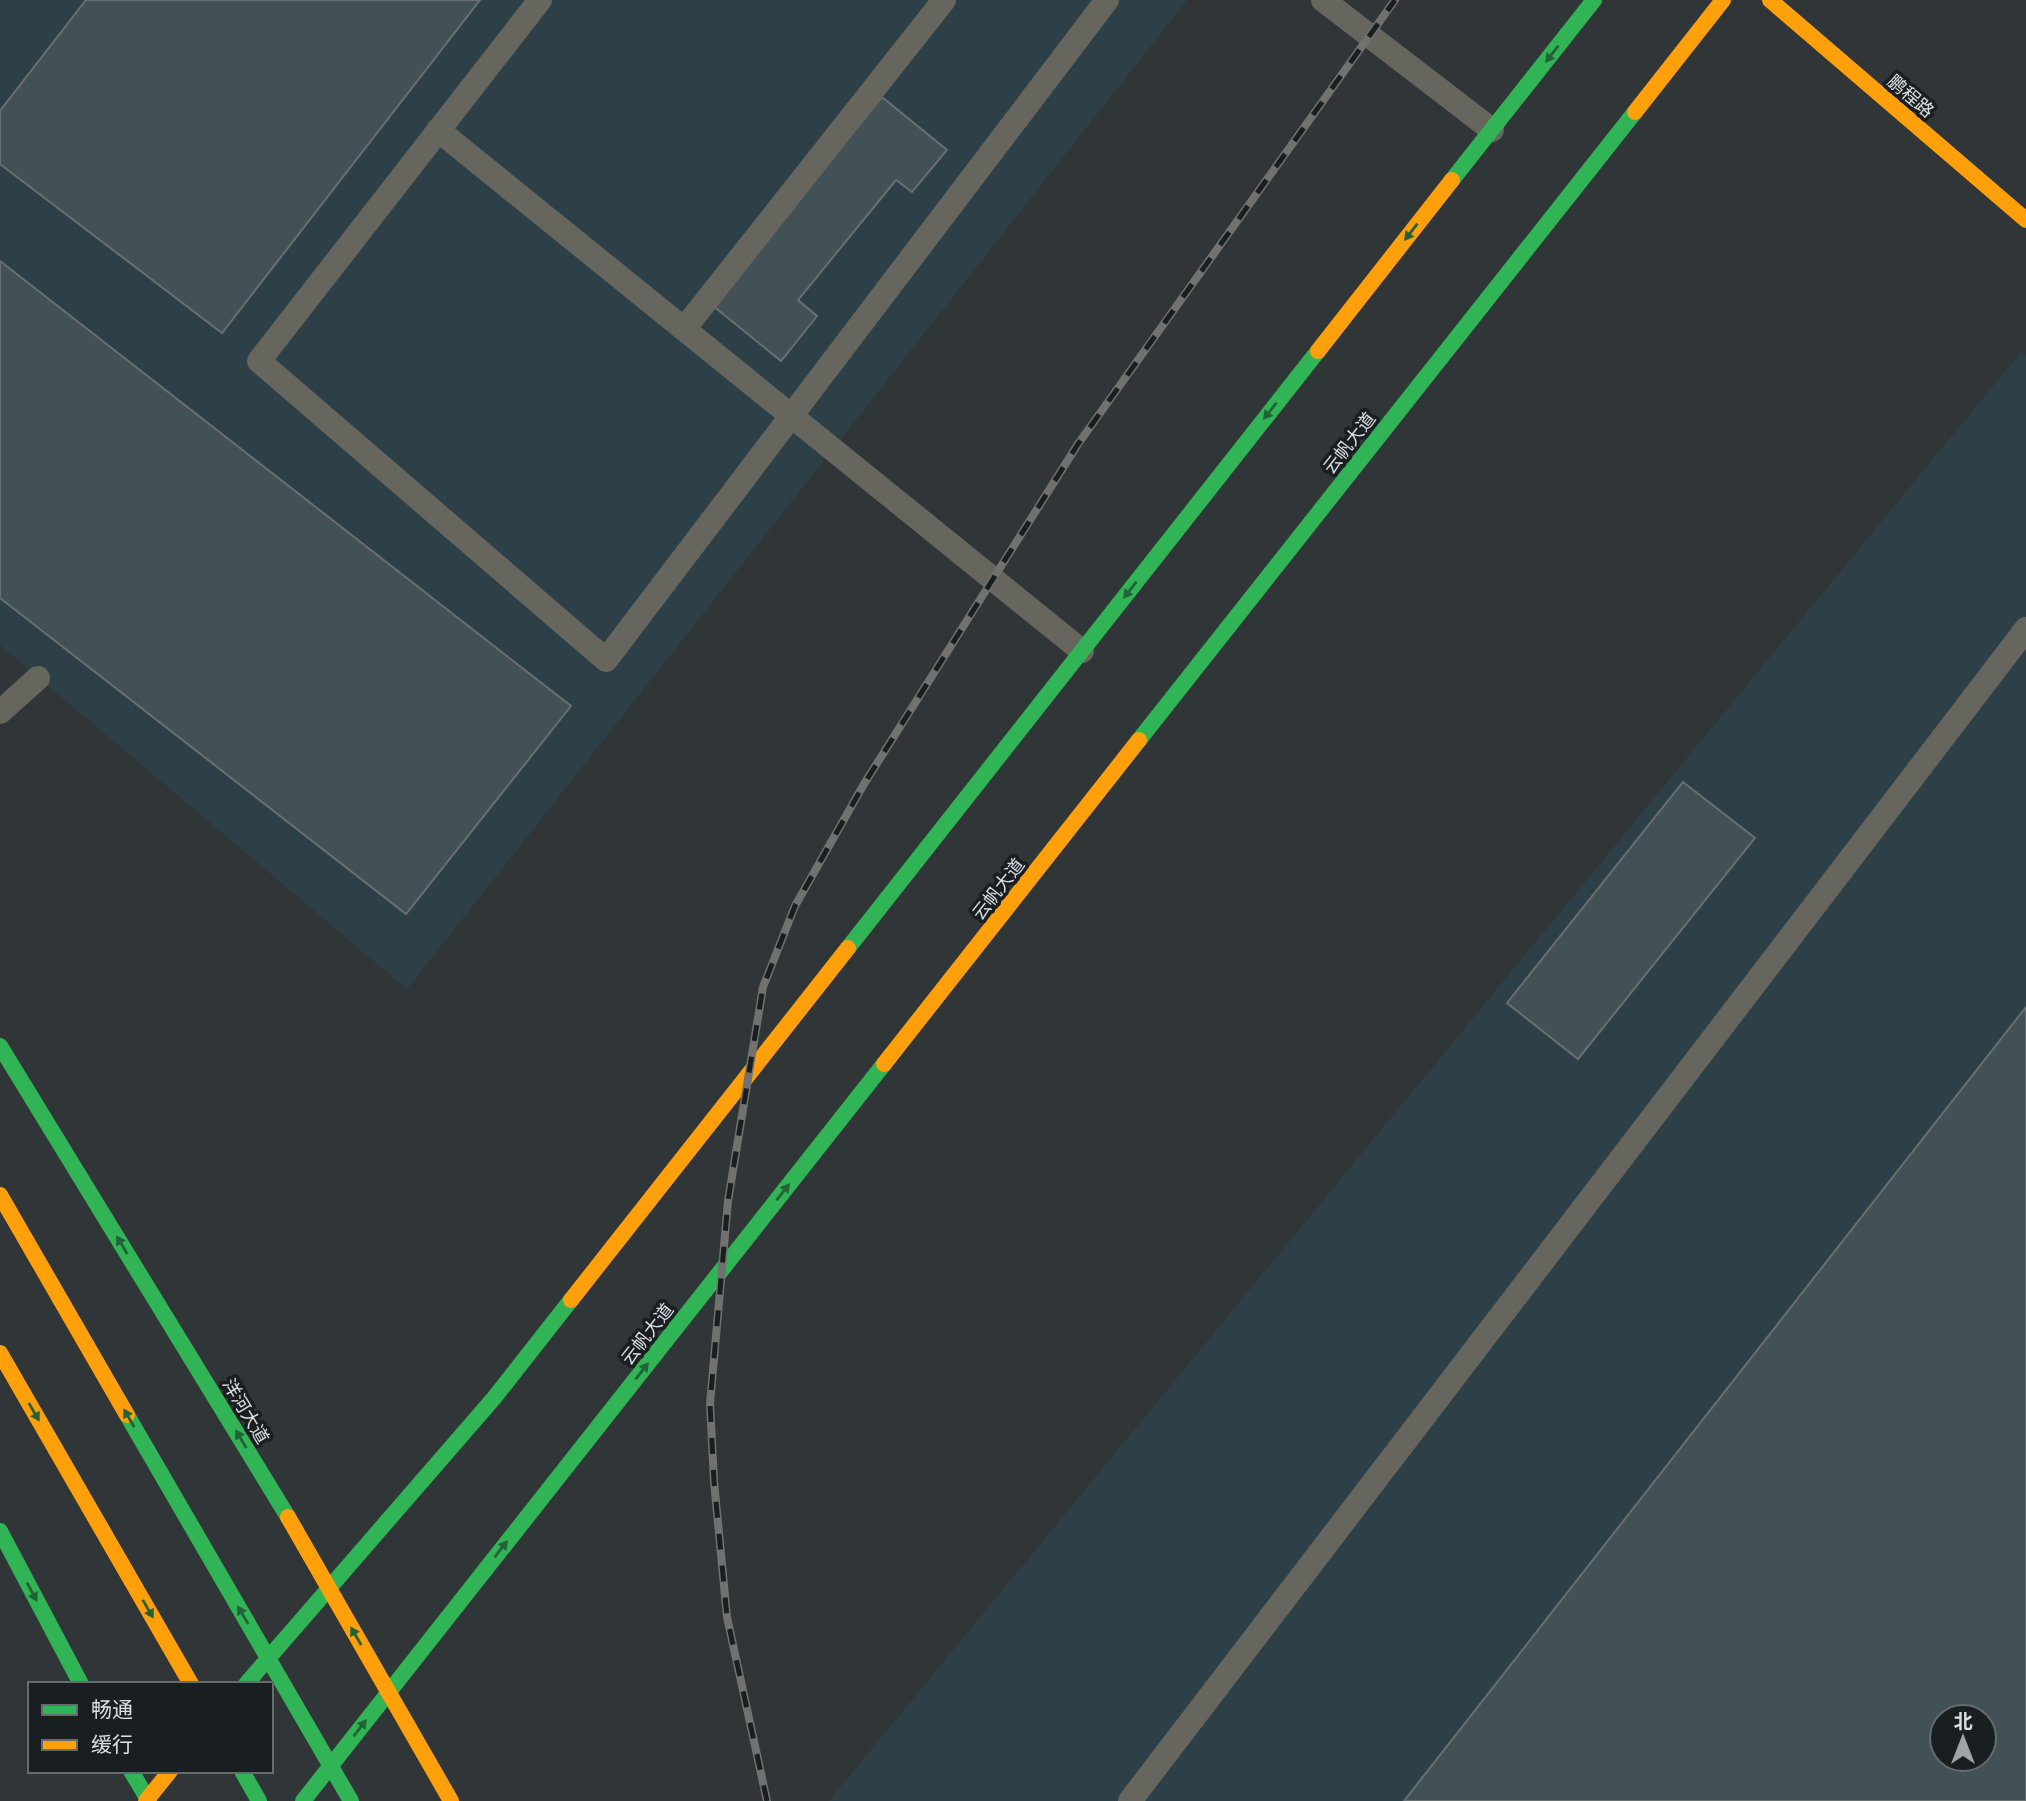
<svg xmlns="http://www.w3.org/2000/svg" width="2026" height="1801" font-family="'IBM Plex Serif','Noto Sans SC',serif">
<rect width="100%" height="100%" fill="#303638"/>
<g fill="#2e4047" fill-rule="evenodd">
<path d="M0 0H1187L407 989 0 645Z"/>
<path d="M2021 352 2026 356V1801H829ZM1942 1717H1984V1759H1942Z"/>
</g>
<g fill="#415155" stroke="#696f71" stroke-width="2" fill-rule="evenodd">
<path d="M86 0H480L222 333 0 164V111Z"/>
<path d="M882 97 947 150 912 192 896 180 798 300 817 316 781 361 712 305Z"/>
<path d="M0 261 571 706 406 914 0 598Z"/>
<path d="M1683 782 1755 838 1578 1059 1507 1003Z"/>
<path d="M2026 1007V1801H1404ZM1942 1717H1984V1759H1942Z"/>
</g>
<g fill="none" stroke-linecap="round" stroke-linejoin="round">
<g stroke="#66655e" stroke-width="24">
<path d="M540 0 259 361 606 660 1107 0"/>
<path d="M1323 0 1492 130"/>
<path d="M438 130 1082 651"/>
<path d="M684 329 944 0"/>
<path d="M0 712 38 678"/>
<path d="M1130 1801 2026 629"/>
</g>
<g stroke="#30b455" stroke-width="16">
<path d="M1452 180 1594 0"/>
<path d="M1139 740 1635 112"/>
<path d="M848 948 1318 351"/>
<path d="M0 1046 288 1517"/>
<path d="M0 1531 81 1684"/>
<path d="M246 1684 494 1398 571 1300"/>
<path d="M131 1771 149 1801"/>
<path d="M242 1771 259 1801"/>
<path d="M303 1801 884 1064"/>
</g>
<g stroke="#ff9f0a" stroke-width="16">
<path d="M1770 0 2026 220"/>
<path d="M1635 112 1723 0"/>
<path d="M1318 351 1452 180"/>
<path d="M884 1064 1139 740"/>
<path d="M571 1300 848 948"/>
<path d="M0 1353 191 1684"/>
<path d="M288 1517 451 1801"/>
<path d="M146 1801 170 1771"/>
</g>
<g stroke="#71726f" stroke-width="8">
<path id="rail" d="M767 1801 727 1617 714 1481 710 1404 728 1201 763 987 795 906 864 784 1078 444 1395 0"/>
</g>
<use href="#rail" stroke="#191e20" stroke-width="5" stroke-dasharray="16" stroke-linecap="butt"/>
<path stroke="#30b455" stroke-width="16" d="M127 1415 351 1801"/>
<path stroke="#ff9f0a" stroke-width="16" d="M0 1195 127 1415"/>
</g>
<defs><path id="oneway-solid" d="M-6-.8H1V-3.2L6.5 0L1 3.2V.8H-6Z" transform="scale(1.75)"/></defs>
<g fill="#236238">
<use href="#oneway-solid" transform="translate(1552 54) rotate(128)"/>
<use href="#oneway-solid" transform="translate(1411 232) rotate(128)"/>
<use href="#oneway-solid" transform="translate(1270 411) rotate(128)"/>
<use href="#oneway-solid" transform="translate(1130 590) rotate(128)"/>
<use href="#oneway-solid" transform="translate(783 1192) rotate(-52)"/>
<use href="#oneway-solid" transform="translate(122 1245) rotate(-121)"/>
<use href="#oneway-solid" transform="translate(642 1371) rotate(-52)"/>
<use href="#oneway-solid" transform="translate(34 1412) rotate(60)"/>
<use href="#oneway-solid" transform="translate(129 1418) rotate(-120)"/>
<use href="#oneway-solid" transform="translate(241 1439) rotate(-121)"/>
<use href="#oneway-solid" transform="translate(501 1549) rotate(-52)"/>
<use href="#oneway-solid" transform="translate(32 1592) rotate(62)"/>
<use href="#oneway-solid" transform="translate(148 1609) rotate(60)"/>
<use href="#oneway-solid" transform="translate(243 1615) rotate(-120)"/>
<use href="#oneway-solid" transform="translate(356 1636) rotate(-120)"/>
<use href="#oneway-solid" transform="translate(360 1728) rotate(-52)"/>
</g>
<g text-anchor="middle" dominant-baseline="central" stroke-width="7" stroke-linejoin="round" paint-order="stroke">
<g font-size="18" fill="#d9e0e3" stroke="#191e20">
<text transform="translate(1911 96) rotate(41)">鹏程路</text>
<text transform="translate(1349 443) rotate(-52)">云帆大道</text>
<text transform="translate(998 889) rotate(-52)">云帆大道</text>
<text transform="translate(647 1334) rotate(-52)">云帆大道</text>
<text transform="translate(246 1411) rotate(59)">洋河大道</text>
</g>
</g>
<rect x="28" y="1682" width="245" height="91" fill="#191e20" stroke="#666c6e" stroke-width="2"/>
<rect x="42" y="1705" width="35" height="10" fill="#30b455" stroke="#666c6e" stroke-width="2"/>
<text x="91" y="1717" font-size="21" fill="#d9e0e3">畅通</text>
<rect x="42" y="1740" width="35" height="10" fill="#ff9f0a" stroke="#666c6e" stroke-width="2"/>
<text x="91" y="1752" font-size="21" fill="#d9e0e3">缓行</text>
<g transform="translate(1963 1738)"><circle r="33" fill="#191e20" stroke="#666c6e" stroke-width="2"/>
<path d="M0-5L12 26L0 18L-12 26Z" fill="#9ea4a7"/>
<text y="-10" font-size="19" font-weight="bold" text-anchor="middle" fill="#d9e0e3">北</text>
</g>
</svg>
